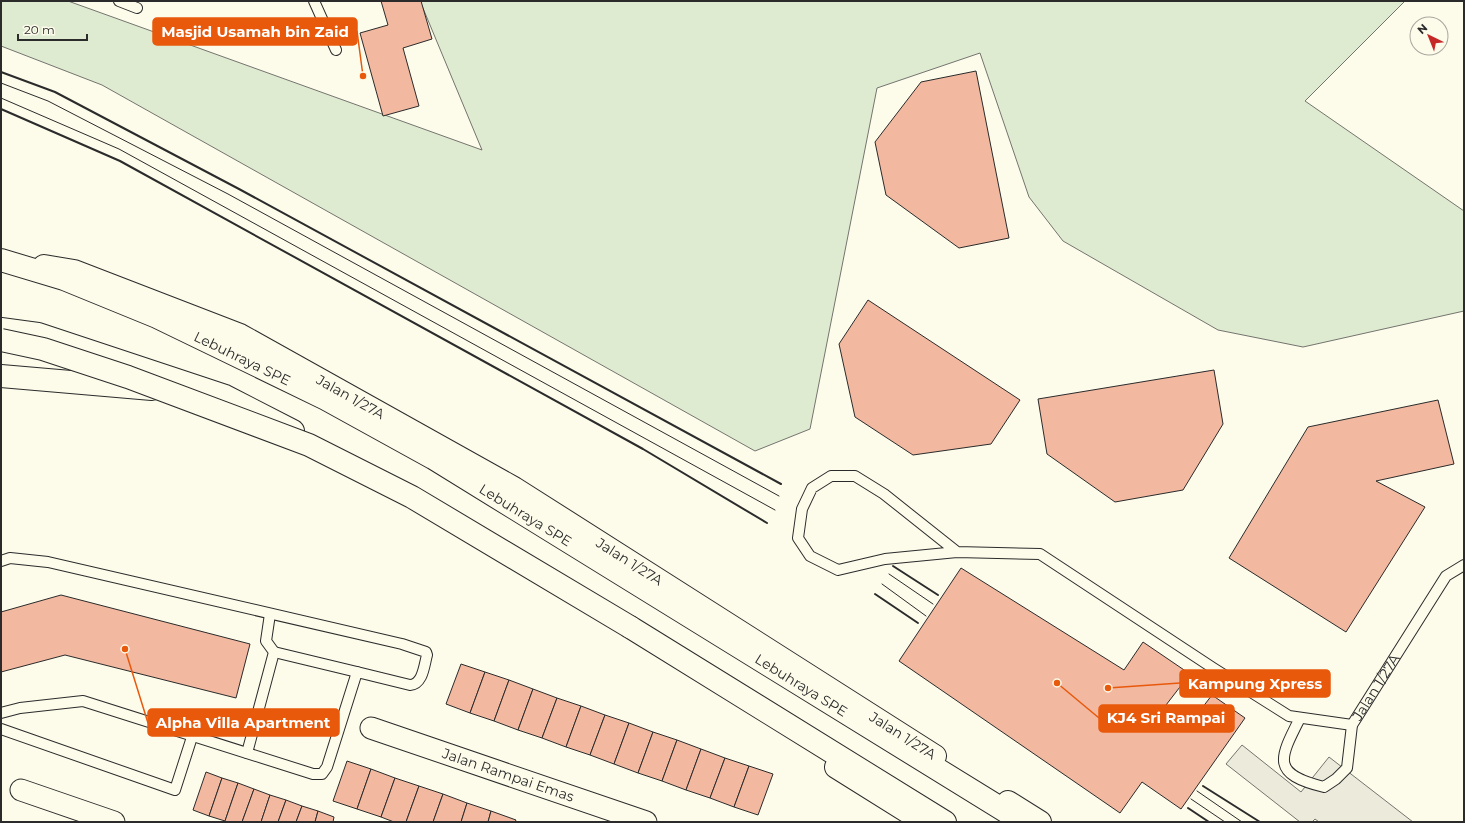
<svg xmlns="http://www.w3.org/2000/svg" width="1465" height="823" font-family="Montserrat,sans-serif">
<rect width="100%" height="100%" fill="#fdfbea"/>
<path fill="#deebd1" stroke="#74746e" d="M1 1H68L482 150 420 1H1405L1305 101 1464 211V311L1303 347 1218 330 1063 241 1029 197 980 53 877 88 810 429 755 451 102 85 1 46Z"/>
<path fill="#eceadb" stroke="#74746e" d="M1242 745 1301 792 1329 757 1413 822H1319L1315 819 1312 822H1300L1226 764Z"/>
<g fill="#f2b8a0" stroke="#2b2b2b">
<path d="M381 1H421L432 39 403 48 419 106 383 116 360 33 388 25Z"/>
<path d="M976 71 1009 238 959 248 886 195 875 142 921 82Z"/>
<path d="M868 300 1020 400 991 444 913 455 855 417 839 344Z"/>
<path d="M1214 370 1223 424 1183 490 1115 502 1047 454 1038 399Z"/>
<path d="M1438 400 1454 464 1376 481 1425 507 1346 632 1229 558 1308 427Z"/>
<path d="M961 568 1124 670 1143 642 1190 674 1166 705 1192 721 1212 695 1245 718 1181 809 1142 782 1120 813 899 661Z"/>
<path d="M61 595 250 644 236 698 65 655 1 672V612Z"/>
<path d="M461 664 485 672 470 713 446 704Z"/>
<path d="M485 672 509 680 494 721 470 713Z"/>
<path d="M509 680 533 689 518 730 494 721Z"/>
<path d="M533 689 557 698 542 738 518 730Z"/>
<path d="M557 698 581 706 566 747 542 738Z"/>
<path d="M581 706 605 715 590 755 566 747Z"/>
<path d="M605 715 629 723 614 764 590 755Z"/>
<path d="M629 723 653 732 638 773 614 764Z"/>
<path d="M653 732 677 740 662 781 638 773Z"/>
<path d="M677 740 701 749 686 790 662 781Z"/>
<path d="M701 749 725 758 710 798 686 790Z"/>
<path d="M725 758 749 766 734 807 710 798Z"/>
<path d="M347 761 371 769 357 809 333 801Z"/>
<path d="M749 766 773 774 758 815 734 807Z"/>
<path d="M371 769 395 778 381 817 357 809Z"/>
<path d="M206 772 222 778 209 816 193 810Z"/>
<path d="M222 778 238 783 225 821 209 816Z"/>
<path d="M395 778 419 786 406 822H394L381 817Z"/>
<path d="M238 783 254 789 242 822H226L225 821Z"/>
<path d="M419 786 443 794 433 822H406Z"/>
<path d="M254 789 270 795 261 822H242Z"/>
<path d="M443 794 467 803 461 822H433Z"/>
<path d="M270 795 286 800 278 822H261Z"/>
<path d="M286 800 302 806 296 822H278Z"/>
<path d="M467 803 491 811 488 822H461Z"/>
<path d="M302 806 318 811 315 822H296Z"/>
<path d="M318 811 334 817 333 822H315Z"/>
<path d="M491 811 516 820 515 822H488Z"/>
</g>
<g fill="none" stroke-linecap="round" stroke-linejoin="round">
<g stroke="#2b2b2b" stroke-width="12">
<g id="service">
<path d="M119 1 137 8"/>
<path d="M314 1 336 50"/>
<path d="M957 552 884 494 855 476H831L812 488 802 509 798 538 810 556 838 570 885 559 957 552 1040 554 1213 668 1289 716 1352 725"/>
<path d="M1 561 10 558 48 562 402 644 426 652 427 655C424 666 423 684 410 685L357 672 327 767 322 774H313L83 701 20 708 1 713"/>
<path d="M274 652 357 672"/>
<path id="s1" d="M1300 718C1279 759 1271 774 1324 787L1336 779 1347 768 1352 725 1446 576 1464 565"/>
<path d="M1 729 175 790 192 737"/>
<path d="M247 753 274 652 266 641 270 614"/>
</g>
</g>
<g stroke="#2b2b2b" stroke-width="23">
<g id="minor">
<path id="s2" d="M371 728 646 822"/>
<path d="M21 790 114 822"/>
</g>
</g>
<g stroke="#2b2b2b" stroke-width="24">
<g id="primary">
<path id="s3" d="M44 266 74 271 240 335 514 488 935 756"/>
<path d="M1 329 38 334 225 396 293 431"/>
<path d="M1 376 152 389"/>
<path d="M836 767 924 822"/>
<path d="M1008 802 1040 822"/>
</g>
</g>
<g stroke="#2b2b2b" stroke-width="24">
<g id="motorway">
<path id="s4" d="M1 260 64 279 157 317 326 399 433 458 1023 822"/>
<path d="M630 627 945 822"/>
</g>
</g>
<use href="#service" stroke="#fdfbea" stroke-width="10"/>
<use href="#minor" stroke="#fdfbea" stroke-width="21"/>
<use href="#primary" stroke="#fdfbea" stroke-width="22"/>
<use href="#motorway" stroke="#fdfbea" stroke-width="22"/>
<g stroke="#2b2b2b" stroke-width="1">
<path d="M1 83 48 101 228 194 779 496"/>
<path d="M1 98 119 149 775 510"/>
<path d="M889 574 933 604"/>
<path d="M882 584 926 616"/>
<path d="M1197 791 1242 822"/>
<path d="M1191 799 1225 822"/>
</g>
<g stroke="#2b2b2b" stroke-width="24" stroke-linecap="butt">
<path id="motorway-bridge" d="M1 340 43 349 128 377 309 445 412 497 630 627"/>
</g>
<use href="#motorway-bridge" stroke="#fdfbea" stroke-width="22"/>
<g stroke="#2b2b2b" stroke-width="2">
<path d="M1 72 55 92 239 189 781 484"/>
<path d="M1 109 120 161 643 449 767 523"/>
<path d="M893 566 938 595"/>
<path d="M875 594 918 623"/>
<path d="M1203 786 1260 822"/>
<path d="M1188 808 1209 822"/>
</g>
</g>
<g text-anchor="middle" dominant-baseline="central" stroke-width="3" stroke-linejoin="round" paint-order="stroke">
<g font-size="14" fill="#2b2b2b" stroke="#fdfbea">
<text stroke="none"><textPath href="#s4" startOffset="261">Lebuhraya SPE</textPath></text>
<text stroke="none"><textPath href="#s3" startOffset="335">Jalan 1/27A</textPath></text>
<text stroke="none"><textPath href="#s4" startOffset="585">Lebuhraya SPE</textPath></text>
<text stroke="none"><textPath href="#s3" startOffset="659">Jalan 1/27A</textPath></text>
<text stroke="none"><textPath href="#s4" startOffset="909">Lebuhraya SPE</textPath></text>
<text stroke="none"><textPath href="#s1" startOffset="215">Jalan 1/27A</textPath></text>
<text stroke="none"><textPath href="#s3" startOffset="983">Jalan 1/27A</textPath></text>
<text stroke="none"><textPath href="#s2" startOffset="145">Jalan Rampai Emas</textPath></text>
</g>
</g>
<path fill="none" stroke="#e8590c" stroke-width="1.5" d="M363 76L357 31M1108 688L1180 683M1057 683L1099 718M125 649L148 723"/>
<g fill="#e8590c" stroke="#fdfbea" stroke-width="1.5">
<circle cx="363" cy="76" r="4"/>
<circle cx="1108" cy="688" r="4"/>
<circle cx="1057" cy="683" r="4"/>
<circle cx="125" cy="649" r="4"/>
</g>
<g fill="#e8590c" stroke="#e8590c" stroke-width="1.5">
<rect x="153" y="18" width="204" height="27" rx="4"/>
<rect x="1180" y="670" width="150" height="27" rx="4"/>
<rect x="1099" y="705" width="135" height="27" rx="4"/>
<rect x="148" y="709" width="191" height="27" rx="4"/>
</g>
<g font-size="15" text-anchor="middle" font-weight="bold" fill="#fff">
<text x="255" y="37">Masjid Usamah bin Zaid</text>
<text x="1255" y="689">Kampung Xpress</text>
<text x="1166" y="723">KJ4 Sri Rampai</text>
<text x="243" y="728">Alpha Villa Apartment</text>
</g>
<rect width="1465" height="823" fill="none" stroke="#2b2b2b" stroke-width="4"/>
<g transform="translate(1429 36) rotate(317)"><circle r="19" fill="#fdfbea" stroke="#a9a89e"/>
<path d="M0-3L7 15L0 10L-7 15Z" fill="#c62828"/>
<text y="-6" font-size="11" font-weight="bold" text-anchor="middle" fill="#2b2b2b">N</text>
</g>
<path d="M18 34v6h69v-6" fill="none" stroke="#2b2b2b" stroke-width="2"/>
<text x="24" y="34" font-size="12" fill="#2b2b2b" stroke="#fdfbea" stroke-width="3" paint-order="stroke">20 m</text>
</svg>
